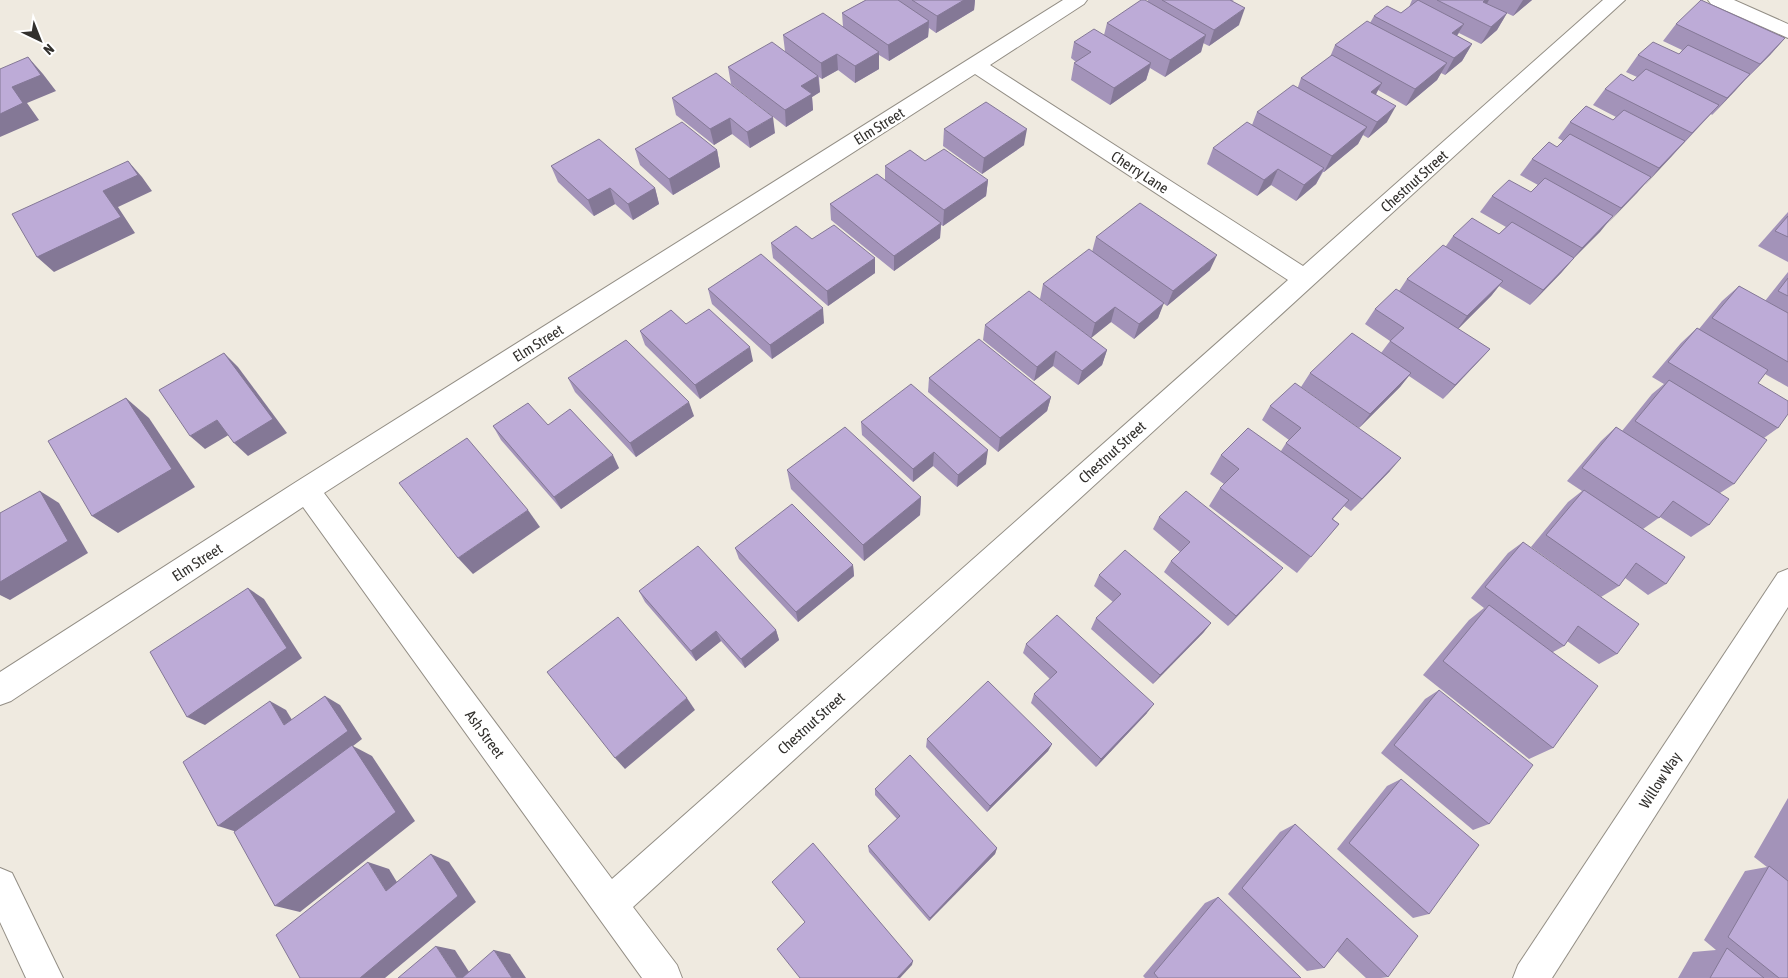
<svg xmlns="http://www.w3.org/2000/svg" width="1788" height="978" font-family="'Asap Condensed',sans-serif">
<rect width="100%" height="100%" fill="#efeae0"/>
<g fill="none" stroke-linecap="round" stroke-linejoin="round">
<g stroke="#938e85" stroke-width="2">
<g id="minor">
<path d="M1063 0H1087L1084 4 990 65 1303 266 1603 0H1625L633 907 677 965 682 978H642L303 507 11 701 0 705V672L296 482ZM975 74 1288 280 612 879 324 493Z"/>
<path d="M1708 0H1734L1788 24V38L1711 4Z"/>
<path d="M1788 569V607L1552 978H1513L1518 965 1778 573Z"/>
</g>
</g>
<g stroke="#938e85" stroke-width="2">
<path id="tertiary" d="M0 868 12 873 63 978H26L0 922Z"/>
</g>
<use href="#minor" fill="#fff" fill-rule="evenodd"/>
<use href="#tertiary" fill="#fff" fill-rule="evenodd"/>
</g>
<g fill="#a393b9">
<path d="M866 0H975L974 10 936 33 929 28 928 37 889 61 879 55V69L855 83 838 70 822 79 819 77 820 92 812 97 813 110 786 127 731 84 728 67 785 51 783 35 843 27 842 13Z"/>
<path d="M1148 0H1234L1232 1 1239 25 1209 46 1203 43 1201 52 1165 77 1150 68 1146 80 1110 105 1071 80 1074 63 1076 62 1071 58 1074 42 1104 35 1107 23 1147 2Z"/>
<path d="M1412 0H1532L1513 16 1487 4 1507 13 1497 30 1481 44 1459 33 1457 36 1472 44 1462 61 1445 75 1441 73 1437 80 1406 106 1378 90 1376 95 1387 122 1368 138 1363 135 1358 144 1324 172H1323L1316 184 1296 201 1271 185 1257 196 1207 164 1213 148 1252 125 1257 112 1298 87 1301 78 1330 57 1335 45 1370 23 1374 16 1401 13 1409 7Z"/>
<path d="M1676 24 1785 38 1770 55 1745 80 1712 115 1711 114 1671 157 1606 224 1574 258 1561 273 1530 305 1499 286 1491 296 1458 329 1490 349 1477 363 1443 399 1409 376 1400 387 1359 428 1301 387 1310 373 1381 353 1390 341 1365 324 1375 309 1399 291 1407 279 1446 246 1453 236 1499 234 1506 227 1480 212 1492 196 1531 192 1538 185 1520 175 1532 159 1557 147 1563 141 1558 138 1570 122 1613 120 1616 117 1593 105 1605 89 1633 81 1637 77 1626 72 1638 55 1679 54 1682 50 1663 41Z"/>
<path d="M672 98 775 133 750 148 732 134 714 145 676 115Z"/>
<path d="M944 129 1024 145 982 174 943 146Z"/>
<path d="M635 149 717 150 720 167 673 195 640 165Z"/>
<path d="M925 161 988 180 986 196 943 226 941 225 940 238 894 271 831 220 830 204 885 180V166Z"/>
<path d="M551 166 655 188 659 204 633 220 615 204 594 216 558 182Z"/>
<path d="M1788 212V262L1758 246Z"/>
<path d="M1096 237 1210 270 1167 306 1163 303 1158 318 1134 339 1111 322 1091 338 1040 299 1043 284 1092 252Z"/>
<path d="M812 239 875 258V273L828 306 773 258 771 243Z"/>
<path d="M1788 272V387L1765 374 1758 383 1778 428 1764 438 1734 484 1720 493 1709 525 1691 537 1660 517 1643 529 1666 584 1648 595 1625 578 1619 586 1601 597 1531 547 1568 502 1582 491 1567 481 1601 441 1616 427 1622 431 1652 394 1664 384 1652 377 1681 343 1697 328 1699 329 1722 301 1739 286 1765 301Z"/>
<path d="M708 289 824 323 772 359 712 304Z"/>
<path d="M985 325 1107 350 1102 365 1078 385 1053 366 1034 381 983 340Z"/>
<path d="M640 331 753 361 700 399 645 345Z"/>
<path d="M568 378 694 416 636 457 575 392Z"/>
<path d="M929 378 1051 397 1047 411 998 452 928 392Z"/>
<path d="M1270 406 1390 471 1351 511 1344 506 1333 519 1339 524 1297 573 1209 506 1220 488 1224 484 1210 474 1221 455 1281 451 1286 443 1289 440 1262 420Z"/>
<path d="M861 422 986 464 957 487 933 466 913 482 862 435Z"/>
<path d="M493 426 619 468 561 509 501 440Z"/>
<path d="M787 470 921 497 920 515 864 561 791 489Z"/>
<path d="M1159 517 1273 579 1228 626 1164 572 1171 561 1180 552 1153 529Z"/>
<path d="M1523 542 1617 654 1599 664 1567 641 1564 646 1553 652V748L1529 759 1423 675 1469 620 1484 608 1471 598 1508 553Z"/>
<path d="M735 548 853 565 854 576 798 622 739 559Z"/>
<path d="M1099 575 1211 623 1203 633 1153 684 1091 629 1096 618 1113 602 1094 586Z"/>
<path d="M639 591 776 630 779 640 745 668 721 641 696 661 645 602Z"/>
<path d="M1026 644 1147 713 1096 767 1031 703 1034 694 1050 679 1023 653Z"/>
<path d="M1439 690 1489 824 1473 830 1381 753 1425 699Z"/>
<path d="M927 739 1052 744 1048 751 987 812 926 747Z"/>
<path d="M1401 779 1429 914 1413 918 1337 849 1387 786Z"/>
<path d="M875 789 997 848 995 854 929 921 869 852 868 846 897 819 875 795Z"/>
<path d="M1788 798V978H1678L1693 952 1716 950 1704 940 1745 871 1767 867 1754 857Z"/>
<path d="M1295 824 1388 977 1381 978H1366L1337 951 1324 968 1307 971 1228 894 1280 832Z"/>
<path d="M1218 897 1301 978H1145L1143 976 1205 903Z"/>
</g>
<g fill="#847896">
<path d="M964 0H975L974 10 936 33 937 16Z"/>
<path d="M1485 0H1489L1483 11V2Z"/>
<path d="M1523 0H1532L1513 16Z"/>
<path d="M1245 8 1239 25 1209 46 1214 30Z"/>
<path d="M1507 13 1497 30 1481 44 1491 27Z"/>
<path d="M929 21 928 37 889 61 888 45Z"/>
<path d="M1464 24 1454 40 1452 33Z"/>
<path d="M1206 35 1201 52 1165 77 1170 60Z"/>
<path d="M1785 38 1770 55 1745 80 1760 64Z"/>
<path d="M1472 44 1462 61 1445 75 1454 58Z"/>
<path d="M879 52V69L855 83V66Z"/>
<path d="M837 54 838 70 822 79 821 63Z"/>
<path d="M28 57 43 74 56 91 27 103 39 120 0 137V114L12 87Z"/>
<path d="M1151 63 1146 80 1110 105 1114 88Z"/>
<path d="M1447 63 1437 80 1406 106 1415 89Z"/>
<path d="M1750 74 1735 91 1712 115 1727 98Z"/>
<path d="M818 76 820 92 812 97 813 110 786 127 785 110 801 86Z"/>
<path d="M1382 83 1373 99 1371 92Z"/>
<path d="M1719 105 1704 121 1678 149 1692 133Z"/>
<path d="M1396 106 1387 122 1368 138 1377 122Z"/>
<path d="M773 117 775 133 750 148 747 132Z"/>
<path d="M730 118 732 134 714 145 710 129Z"/>
<path d="M1367 127 1358 144 1324 172 1332 156Z"/>
<path d="M1027 129 1024 145 982 174 984 158Z"/>
<path d="M1685 141 1671 157 1645 185 1659 168Z"/>
<path d="M717 150 720 167 673 195 669 179Z"/>
<path d="M128 161 142 177 152 191 118 207 135 233 54 272 37 257 103 191Z"/>
<path d="M1324 168 1316 184 1296 201 1304 185Z"/>
<path d="M1278 169 1271 185 1257 196 1264 180Z"/>
<path d="M1651 177 1637 193 1607 224 1621 208Z"/>
<path d="M988 180 986 196 943 226 944 210Z"/>
<path d="M610 188 615 204 594 216 588 200Z"/>
<path d="M655 188 659 204 633 220 628 204Z"/>
<path d="M1613 216 1600 232 1568 264 1582 248Z"/>
<path d="M941 223 940 238 894 271V256Z"/>
<path d="M1217 255 1210 270 1167 306 1173 291Z"/>
<path d="M875 258V273L828 306 827 291Z"/>
<path d="M1574 258 1561 273 1530 305 1543 290Z"/>
<path d="M1503 281 1491 296 1456 331 1467 316Z"/>
<path d="M1164 303 1158 318 1134 339 1139 324Z"/>
<path d="M1115 307 1111 322 1091 338 1095 323Z"/>
<path d="M823 308 824 323 772 359 770 345Z"/>
<path d="M750 347 753 361 700 399 695 385Z"/>
<path d="M1490 349 1477 363 1443 399 1455 385Z"/>
<path d="M1107 350 1102 365 1078 385 1082 371Z"/>
<path d="M1056 351 1053 366 1034 381 1037 367Z"/>
<path d="M224 353 238 367 287 433 248 456 234 443Z"/>
<path d="M1411 373 1400 387 1359 428 1370 414Z"/>
<path d="M1051 397 1047 411 998 452 1000 438Z"/>
<path d="M126 398 149 418 195 487 118 533 92 516Z"/>
<path d="M689 402 694 416 636 457 630 443Z"/>
<path d="M217 420 232 433 205 449 190 436Z"/>
<path d="M988 450 986 464 957 487 958 475Z"/>
<path d="M934 452 933 466 913 482V469Z"/>
<path d="M613 455 619 468 561 509 554 497Z"/>
<path d="M1401 458 1390 471 1351 511 1362 499Z"/>
<path d="M40 491 59 503 88 553 10 600 0 595V582Z"/>
<path d="M921 497 920 515 864 561 863 545Z"/>
<path d="M528 510 540 527 473 574 458 558Z"/>
<path d="M853 565 854 576 798 622 796 612Z"/>
<path d="M1283 568 1273 579 1228 626 1236 616Z"/>
<path d="M248 588 264 599 302 658 205 725 187 717Z"/>
<path d="M1211 623 1203 633 1153 684 1160 675Z"/>
<path d="M776 630 779 640 745 668 741 659Z"/>
<path d="M716 631 721 641 696 661 691 651Z"/>
<path d="M325 696 340 705 362 739 353 746 372 756 415 821 300 912 275 906 237 832 218 826Z"/>
<path d="M687 698 695 710 625 769 615 758Z"/>
<path d="M270 701 286 710 300 733 284 725Z"/>
<path d="M1154 704 1147 713 1096 767 1101 759Z"/>
<path d="M1052 744 1048 751 987 812 990 806Z"/>
<path d="M997 848 995 854 929 921 930 918Z"/>
<path d="M431 854 449 862 476 902 385 978H360Z"/>
<path d="M368 862 389 869 406 897 386 891Z"/>
<path d="M436 946 455 950 473 978H457Z"/>
<path d="M494 950 510 954 526 978H512Z"/>
<path d="M913 961 912 965 900 978H897Z"/>
</g>
<g fill="#bdabd7" stroke="#847896">
<path d="M866 0H898L929 21 888 45 842 13Z"/>
<path d="M912 0H964L937 16Z"/>
<path d="M1141 0H1145L1206 35 1170 60 1107 23Z"/>
<path d="M1162 0H1230L1245 8 1214 30Z"/>
<path d="M1418 0 1464 24 1452 33 1472 44 1454 58 1374 16 1387 6 1401 13Z"/>
<path d="M1437 0H1485L1483 2 1507 13 1491 27Z"/>
<path d="M1701 0 1785 38 1760 64 1676 24Z"/>
<path d="M823 13 879 52 855 66 837 54 821 63 783 35Z"/>
<path d="M1367 21 1447 63 1415 89 1335 45Z"/>
<path d="M1094 29 1151 63 1114 88 1074 63 1091 52 1074 42Z"/>
<path d="M772 42 818 76 801 86 812 94 785 110 728 67Z"/>
<path d="M1653 42 1679 54 1688 45 1750 74 1727 98 1638 55Z"/>
<path d="M1332 55 1382 83 1371 92 1396 106 1377 122 1301 78Z"/>
<path d="M28 57 41 75 12 87 23 103 0 114V69Z"/>
<path d="M1646 69 1719 105 1692 133 1605 89 1621 74 1633 81Z"/>
<path d="M716 73 773 117 747 132 730 118 710 129 672 98Z"/>
<path d="M1293 85 1367 127 1332 156 1257 112Z"/>
<path d="M986 102 1027 129 984 158 944 129Z"/>
<path d="M1586 106 1613 120 1624 110 1685 141 1659 168 1570 122Z"/>
<path d="M682 122 717 150 669 179 635 149Z"/>
<path d="M1247 122 1324 168 1304 185 1278 169 1264 180 1213 148Z"/>
<path d="M1570 134 1651 177 1621 208 1532 159 1549 142 1557 147Z"/>
<path d="M599 139 655 188 628 204 610 188 588 200 551 166Z"/>
<path d="M944 149 988 180 944 210 885 166 910 150 925 161Z"/>
<path d="M128 161 138 175 103 191 121 217 37 257 12 214Z"/>
<path d="M877 174 941 223 894 256 830 204Z"/>
<path d="M1545 178 1613 216 1582 248 1492 196 1509 180 1531 192Z"/>
<path d="M1140 203 1217 255 1173 291 1096 237Z"/>
<path d="M1788 216V237L1775 231Z"/>
<path d="M1472 218 1499 234 1512 222 1574 258 1543 290 1453 236Z"/>
<path d="M834 225 875 258 827 291 771 243 796 226 812 239Z"/>
<path d="M1443 245 1503 281 1467 316 1407 279Z"/>
<path d="M1089 249 1164 303 1139 324 1115 307 1095 323 1043 284Z"/>
<path d="M761 254 823 308 770 345 708 289Z"/>
<path d="M1788 278V296L1778 291Z"/>
<path d="M1739 286 1788 313V362L1712 318Z"/>
<path d="M1396 289 1490 349 1455 385 1390 341 1404 328 1375 309Z"/>
<path d="M1029 291 1107 350 1082 371 1056 351 1037 367 985 325Z"/>
<path d="M709 309 750 347 695 385 640 331 671 310 686 324Z"/>
<path d="M1697 328 1768 370 1758 383 1788 401V414L1778 428 1668 362Z"/>
<path d="M1352 333 1411 373 1370 414 1310 373Z"/>
<path d="M979 339 1051 397 1000 438 929 378Z"/>
<path d="M626 340 689 402 630 443 568 378Z"/>
<path d="M224 353 273 419 234 443 217 420 190 436 159 390Z"/>
<path d="M1669 380 1767 440 1734 484 1635 421Z"/>
<path d="M1295 383 1401 458 1362 499 1286 443 1301 428 1270 406Z"/>
<path d="M911 384 988 450 958 475 934 452 913 469 861 422Z"/>
<path d="M126 398 172 469 92 516 48 441Z"/>
<path d="M528 403 548 425 570 409 613 455 554 497 493 426Z"/>
<path d="M845 427 921 497 863 545 787 470Z"/>
<path d="M1616 427 1729 499 1709 525 1673 501 1659 518 1582 468Z"/>
<path d="M1248 428 1349 500 1332 519 1339 524 1311 557 1220 488 1239 469 1221 455Z"/>
<path d="M467 438 528 510 458 558 399 483Z"/>
<path d="M1584 490 1685 557 1666 584 1636 563 1619 586 1546 535Z"/>
<path d="M40 491 68 541 0 582V513Z"/>
<path d="M1186 491 1283 568 1236 616 1171 561 1190 542 1159 517Z"/>
<path d="M792 504 853 565 796 612 735 548Z"/>
<path d="M1523 542 1639 624 1617 654 1578 626 1564 646 1485 587Z"/>
<path d="M698 546 776 630 741 659 716 631 691 651 639 591Z"/>
<path d="M1125 550 1211 623 1160 675 1096 618 1121 594 1099 575Z"/>
<path d="M248 588 287 648 187 717 150 652Z"/>
<path d="M1489 605 1598 686 1553 748 1443 661Z"/>
<path d="M1057 615 1154 704 1101 759 1034 694 1057 672 1026 644Z"/>
<path d="M618 617 687 698 615 758 547 672Z"/>
<path d="M988 681 1052 744 990 806 927 739Z"/>
<path d="M1439 690 1533 765 1489 824 1394 745Z"/>
<path d="M325 696 348 731 218 826 183 762 270 701 284 725Z"/>
<path d="M352 745 396 812 275 906 234 832Z"/>
<path d="M910 755 997 848 930 918 868 846 900 816 875 789Z"/>
<path d="M1401 779 1479 845 1429 914 1349 843Z"/>
<path d="M1295 824 1418 936 1388 977 1347 938 1324 968 1242 888Z"/>
<path d="M813 843 913 961 897 978H800L777 949 805 922 772 882Z"/>
<path d="M431 854 458 896 360 978H300L276 935 368 862 386 891Z"/>
<path d="M1769 866 1788 881V978H1779L1728 937Z"/>
<path d="M1218 897 1301 978H1158L1154 973Z"/>
<path d="M436 946 457 978H398Z"/>
<path d="M1727 948 1764 978H1710Z"/>
<path d="M494 950 512 978H462Z"/>
</g>
<g text-anchor="middle" dominant-baseline="central" stroke-width="5" stroke-linejoin="round" paint-order="stroke">
<g font-size="15" fill="#32302d" stroke="#fff">
<text transform="translate(879 126) rotate(-32)">Elm Street</text>
<text transform="translate(1140 172) rotate(33)">Cherry Lane</text>
<text transform="translate(1414 181) rotate(-42)">Chestnut Street</text>
<text transform="translate(538 343) rotate(-32)">Elm Street</text>
<text transform="translate(1112 452) rotate(-42)">Chestnut Street</text>
<text transform="translate(197 562) rotate(-33)">Elm Street</text>
<text transform="translate(811 723) rotate(-42)">Chestnut Street</text>
<text transform="translate(485 734) rotate(54)">Ash Street</text>
<text transform="translate(1660 780) rotate(-57)">Willow Way</text>
</g>
</g>
<g transform="translate(40 40) rotate(137)" stroke="#ffffff" stroke-width="4" paint-order="stroke">
<path d="M0-4L9 19L0 12L-9 19Z" fill="#32302d"/>
<text y="-8" font-size="14" font-weight="bold" text-anchor="middle" fill="#32302d">N</text>
</g>
</svg>
